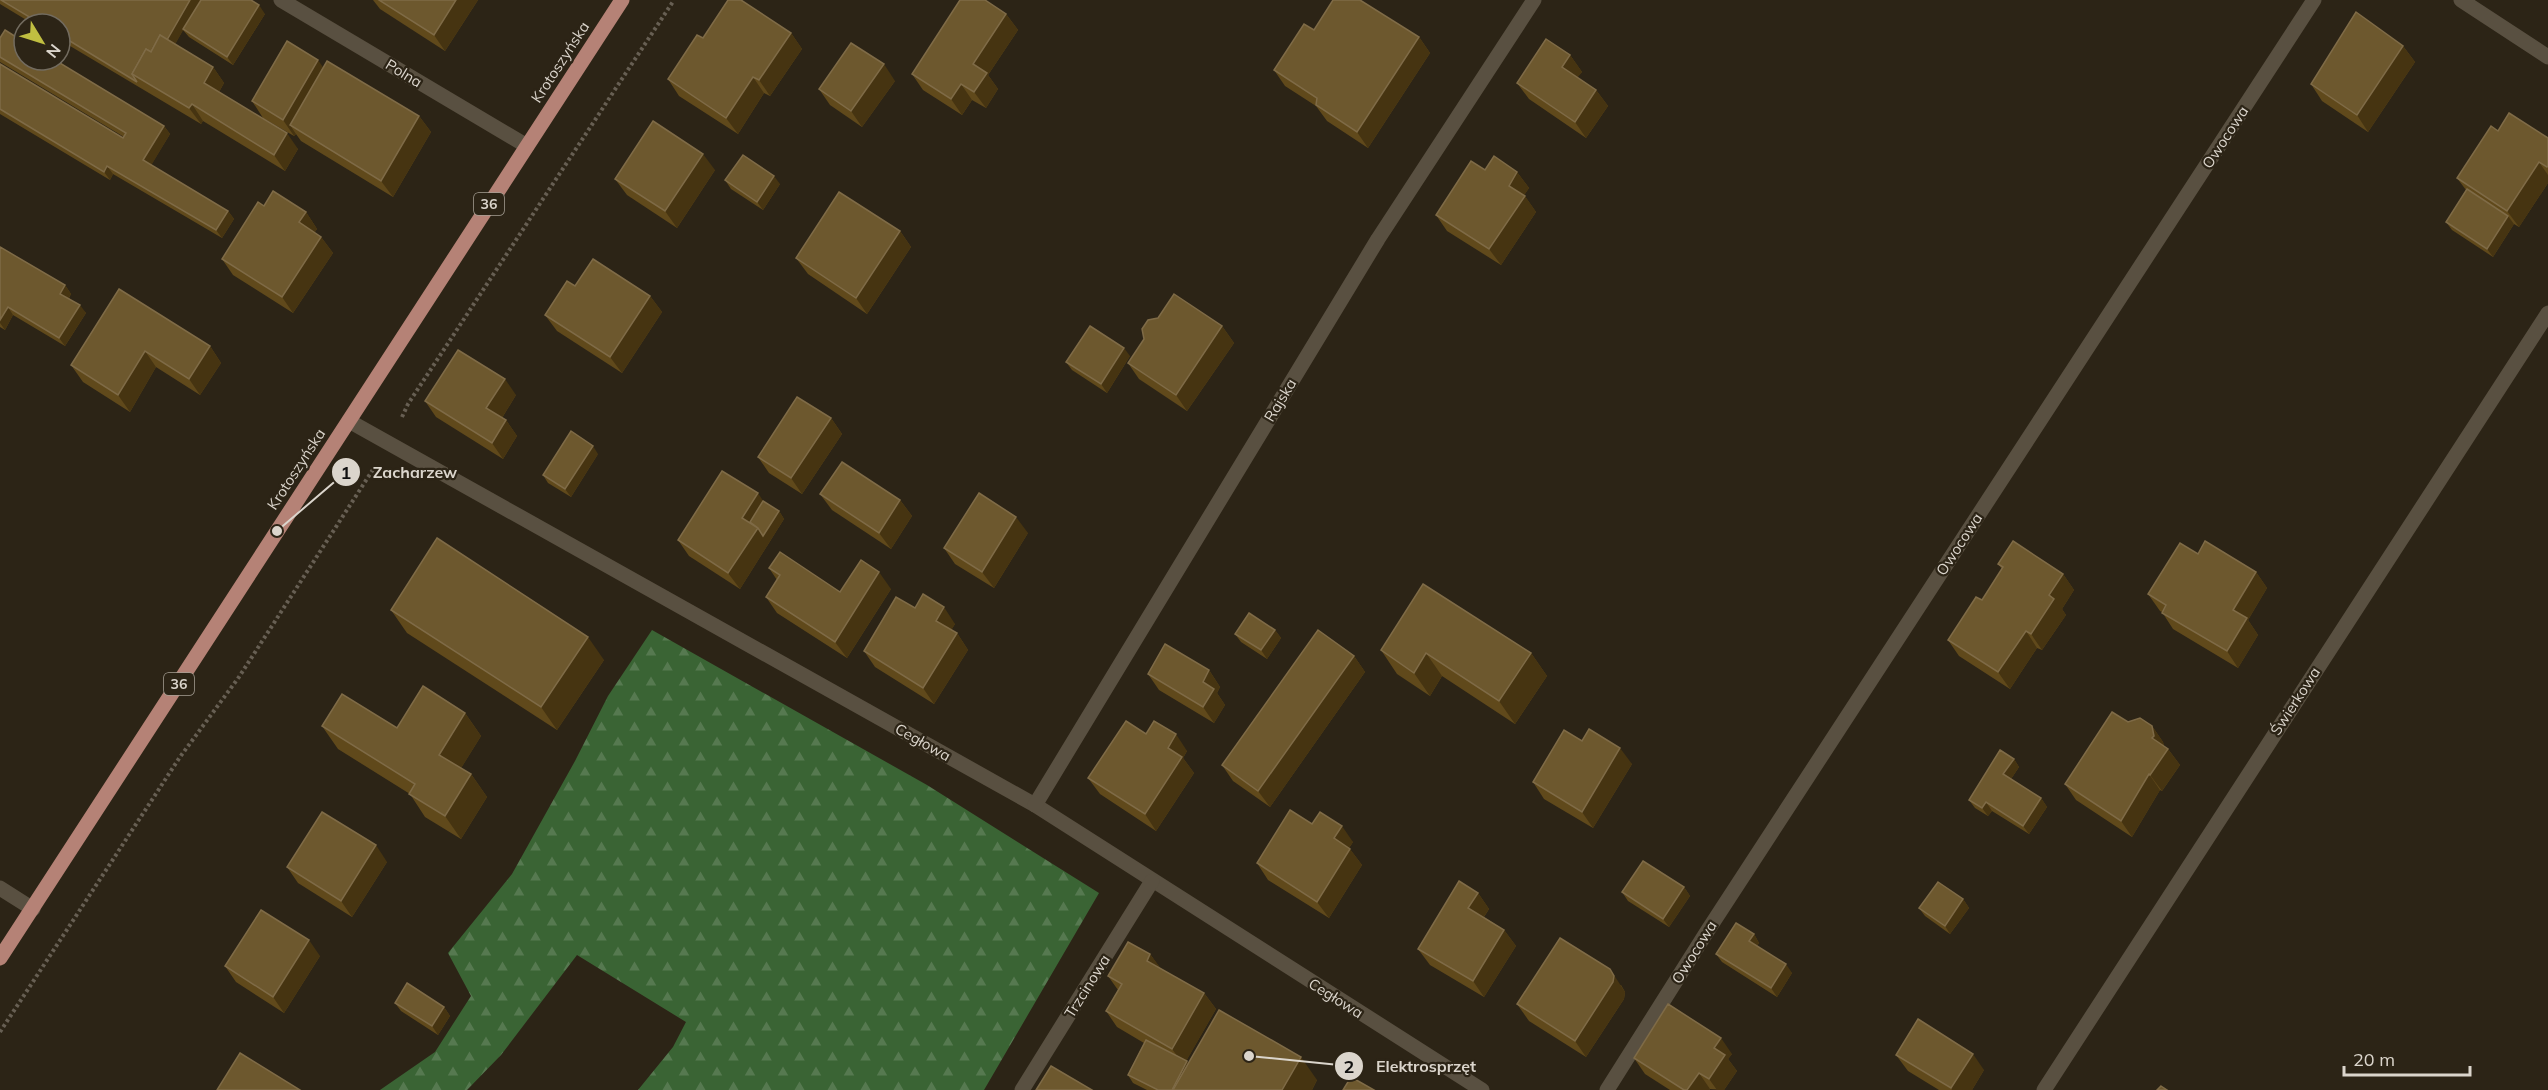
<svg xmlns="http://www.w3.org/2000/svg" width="2548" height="1090" font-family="Mulish,sans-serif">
<defs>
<pattern id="forest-firs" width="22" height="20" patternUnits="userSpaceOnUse" patternTransform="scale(1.5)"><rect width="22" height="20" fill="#3a6434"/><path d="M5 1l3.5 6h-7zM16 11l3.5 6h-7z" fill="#567950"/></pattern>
</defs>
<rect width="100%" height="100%" fill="#2c2416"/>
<path fill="url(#forest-firs)" d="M652 630 927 785 1099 893 984 1090H638L673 1047 686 1022 577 955 501 1055 467 1090H380L435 1052 471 996 448 953 512 874 575 761 608 696Z"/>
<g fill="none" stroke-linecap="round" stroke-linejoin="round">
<g stroke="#675f53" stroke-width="4" stroke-dasharray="3 3" stroke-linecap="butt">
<path d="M402 417 408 404 674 0"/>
<path d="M0 1032 180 757 239 677 374 468"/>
</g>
<path stroke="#595041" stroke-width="15" d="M0 888 33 909"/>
<g stroke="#595041" stroke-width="15">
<path d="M281 0 527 146"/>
<path d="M2461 0 2548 57"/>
<path d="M349 421 1035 805 1482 1090"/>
<path d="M1035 805 1378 239 1534 0"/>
<path d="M1022 1090 1152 881"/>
<path d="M1607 1090 1708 930 2314 0"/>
<path d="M2044 1090 2548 313"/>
</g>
<path stroke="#b58276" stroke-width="15" d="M0 958 622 0"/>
</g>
<g fill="#60491b">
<path d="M0 0H200L194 11 265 14 233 65 189 37 183 30 175 44 213 67 224 83 219 92 298 149 285 171 203 121 201 124 60 40V24H33L0 4Z"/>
<path d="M373 0H478L445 51 380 9Z"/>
<path d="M1006 14 1018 30 988 75 998 89 986 108 972 100 962 115 923 90 912 74Z"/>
<path d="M1314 30 1419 37 1430 53 1368 148 1327 121 1316 106 1285 86 1274 70Z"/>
<path d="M791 33 802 49 770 96 764 93 738 134 679 96 668 79 703 38Z"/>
<path d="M0 38 164 126 170 134 151 165 228 211 234 219 222 238 113 174 110 180 0 114V64L123 138 124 137 0 62Z"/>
<path d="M2403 46 2415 62 2368 132 2322 101 2311 84Z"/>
<path d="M1570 55 1582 72 1577 77 1596 90 1608 106 1586 138 1529 99 1517 83Z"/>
<path d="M323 68 419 116 431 132 393 197 301 141 296 134 294 136 263 118 252 101Z"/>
<path d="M895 81 862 127 830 105 819 89Z"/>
<path d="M2498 131 2548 138V183L2519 227 2514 224 2493 257 2452 230 2446 222 2466 190 2457 178Z"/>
<path d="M715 170 677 228 627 195 615 179Z"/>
<path d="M1485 170 1517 172 1529 188 1524 195 1536 212 1501 265 1447 231 1436 215Z"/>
<path d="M725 180 780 184 763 210 731 189Z"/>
<path d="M264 206 306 212 317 229 314 233 321 237 333 253 293 313 233 275 222 259Z"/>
<path d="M900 231 911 247 867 314 808 274 796 258Z"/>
<path d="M0 247 65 285 71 294 69 298 86 313 65 346 13 315 5 330 0 327Z"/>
<path d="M575 286 650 296 662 312 622 373 557 331 545 315Z"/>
<path d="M119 289 210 346 221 363 200 395 156 367 130 412 83 382 71 365Z"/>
<path d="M1222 326 1234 343 1187 411 1139 379 1128 363Z"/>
<path d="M1130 356 1107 393 1072 370 1066 362Z"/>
<path d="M516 395 502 418 506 420 517 436 503 459 436 417 425 401Z"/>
<path d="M831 418 842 434 802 494 769 473 758 457Z"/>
<path d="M598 454 571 497 548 483 543 475Z"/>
<path d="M820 494 900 500 912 516 891 549 832 510Z"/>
<path d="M763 501 779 511 784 519 740 589 689 556 678 540Z"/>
<path d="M1028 533 994 588 955 564 944 548Z"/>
<path d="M2198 554 2256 572 2267 588 2248 620 2258 635 2238 668 2173 629 2162 612 2160 611 2148 594Z"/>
<path d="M1998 564 2063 574 2074 590 2062 609 2066 615 2042 650 2037 648 2010 689 1959 656 1948 640 1982 600 2002 569Z"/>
<path d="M769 568 840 592 891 589 847 658 777 613 766 597 777 580Z"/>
<path d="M915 608 955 624 951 630 957 633 968 650 934 704 875 667 864 651Z"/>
<path d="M391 610 604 660 557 730 407 633Z"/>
<path d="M1275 630 1281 638 1267 659 1241 642 1235 634Z"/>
<path d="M1381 650 1531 653 1547 676 1515 724 1442 676 1430 696 1397 674Z"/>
<path d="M1354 656 1365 672 1270 807 1233 781 1222 765Z"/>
<path d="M1209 670 1220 687 1217 693 1225 705 1214 723 1159 690 1148 674Z"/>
<path d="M465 713 481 736 461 768 471 774 487 797 461 839 425 817 410 794 338 749 322 726 397 728Z"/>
<path d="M2128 722 2152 726 2163 742 2164 746 2168 749 2180 765 2162 791 2160 790 2132 837 2076 800 2065 784Z"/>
<path d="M1146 734 1187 751 1183 758 1194 773 1156 831 1100 794 1088 778Z"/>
<path d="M1582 741 1632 764 1593 828 1544 799 1533 782Z"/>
<path d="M2014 759 2019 767 2011 779 2041 798 2047 807 2029 834 1992 811 1988 816 1975 808 1969 800Z"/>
<path d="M1312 824 1353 842 1349 848 1362 865 1329 918 1268 880 1257 863Z"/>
<path d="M387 862 352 917 298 883 287 867Z"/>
<path d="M1684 887 1690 896 1669 927 1628 901 1622 892Z"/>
<path d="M1478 893 1489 909 1484 917 1504 930 1516 946 1484 997 1430 965 1418 949Z"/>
<path d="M1963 899 1969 908 1950 934 1925 916 1919 908Z"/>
<path d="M1754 934 1759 943 1757 946 1792 973 1777 997 1722 962 1716 954Z"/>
<path d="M1150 954 1160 968 1204 993 1216 1009 1186 1061 1188 1063 1317 1080 1312 1090H1147L1133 1083 1128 1075 1144 1043 1117 1027 1106 1011 1118 990 1108 976Z"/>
<path d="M320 956 284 1013 236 982 225 966Z"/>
<path d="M1621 985 1625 992 1624 999 1586 1057 1529 1021 1517 1004Z"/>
<path d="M395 1003 444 1007 450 1016 438 1035 401 1011Z"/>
<path d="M1732 1054 1728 1059 1737 1071 1724 1090 1710 1089 1709 1090H1670L1645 1074 1634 1058Z"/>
<path d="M1896 1055 1984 1070 1972 1090H1939L1908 1071Z"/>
</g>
<g fill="#463411">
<path d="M190 0H200L162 68 156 59Z"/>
<path d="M456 0H478L445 51 434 35Z"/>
<path d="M259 5 265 14 233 65 227 57Z"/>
<path d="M1006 14 1018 30 988 75 998 89 986 108 974 92 973 64Z"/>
<path d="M791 33 802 49 770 96 759 80Z"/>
<path d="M1419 37 1430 53 1368 148 1357 132Z"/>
<path d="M2403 46 2415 62 2368 132 2357 115Z"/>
<path d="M1570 55 1582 72 1573 83 1562 67Z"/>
<path d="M318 60 329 76 290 125 296 134 294 136 283 120Z"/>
<path d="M884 64 895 81 862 127 851 111Z"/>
<path d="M213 67 224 83 215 99 204 83Z"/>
<path d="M753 77 764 93 738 134 726 118Z"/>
<path d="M961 84 972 100 962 115 951 99Z"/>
<path d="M1596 90 1608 106 1586 138 1575 122Z"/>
<path d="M192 104 203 121 201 124 189 108Z"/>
<path d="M419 116 431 132 393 197 381 181Z"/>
<path d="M164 126 170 134 149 169 143 160Z"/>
<path d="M287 133 298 149 285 171 274 155Z"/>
<path d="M703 154 715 170 677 228 665 211Z"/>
<path d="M2539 162 2548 175V183L2519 227 2507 211Z"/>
<path d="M107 166 113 174 110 180 104 172Z"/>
<path d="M1517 172 1529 188 1520 202 1509 186Z"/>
<path d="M774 176 780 184 763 210 757 202Z"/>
<path d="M1525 196 1536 212 1501 265 1489 249Z"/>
<path d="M228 211 234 219 222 238 216 230Z"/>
<path d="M306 212 317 229 310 239 299 222Z"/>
<path d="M2508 216 2514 224 2493 257 2487 249Z"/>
<path d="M900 231 911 247 867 314 856 298Z"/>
<path d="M321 237 333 253 293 313 282 297Z"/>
<path d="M65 285 71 294 66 302 60 294Z"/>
<path d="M650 296 662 312 622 373 610 357Z"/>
<path d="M80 305 86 313 65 346 59 338Z"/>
<path d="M8 307 13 315 5 330 0 323V320Z"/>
<path d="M1222 326 1234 343 1187 411 1176 395Z"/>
<path d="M210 346 221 363 200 395 189 379Z"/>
<path d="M1124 348 1130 356 1107 393 1101 384Z"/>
<path d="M145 351 156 367 130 412 118 395Z"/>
<path d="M505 379 516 395 498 424 486 408Z"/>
<path d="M831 418 842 434 802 494 791 478Z"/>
<path d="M506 420 517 436 503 459 492 443Z"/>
<path d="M593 446 598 454 571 497 565 489Z"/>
<path d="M758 493 769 510 758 528 779 511 784 519 740 589 728 573 742 518Z"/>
<path d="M900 500 912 516 891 549 879 533Z"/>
<path d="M1016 517 1028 533 994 588 982 572Z"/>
<path d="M879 572 891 589 847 658 835 642Z"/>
<path d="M2256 572 2267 588 2248 620 2258 635 2238 668 2227 651 2233 610Z"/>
<path d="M2063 574 2074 590 2062 609 2066 615 2042 650 2031 634 2049 595Z"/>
<path d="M944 607 955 624 947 637 936 621Z"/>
<path d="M1275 630 1281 638 1267 659 1261 650Z"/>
<path d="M2026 631 2037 648 2010 689 1998 672Z"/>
<path d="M957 633 968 650 934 704 923 688Z"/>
<path d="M588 637 604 660 557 730 541 707Z"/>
<path d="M1426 653 1442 676 1430 696 1414 673Z"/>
<path d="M1531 653 1547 676 1515 724 1499 701Z"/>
<path d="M1354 656 1365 672 1270 807 1258 791Z"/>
<path d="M1209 670 1220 687 1217 693 1225 705 1214 723 1203 707V682Z"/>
<path d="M465 713 481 736 455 778 439 755Z"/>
<path d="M2152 726 2163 742 2165 752 2152 738Z"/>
<path d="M1176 734 1187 751 1183 758 1194 773 1156 831 1145 814 1168 748Z"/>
<path d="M1620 748 1632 764 1593 828 1582 812Z"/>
<path d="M2168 749 2180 765 2162 791 2150 775Z"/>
<path d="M2014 759 2019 767 2009 782 2003 774Z"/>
<path d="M471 774 487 797 461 839 445 816Z"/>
<path d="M2149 774 2160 790 2132 837 2121 821Z"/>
<path d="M2041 798 2047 807 2029 834 2023 826Z"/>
<path d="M1986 802 1992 811 1988 816 1982 808Z"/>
<path d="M1342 826 1353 842 1345 854 1334 838Z"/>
<path d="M376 845 387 862 352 917 341 901Z"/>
<path d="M1350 849 1362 865 1329 918 1317 902Z"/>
<path d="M1684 887 1690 896 1669 927 1663 919Z"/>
<path d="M1478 893 1489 909 1479 924 1468 908Z"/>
<path d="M1963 899 1969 908 1950 934 1945 926Z"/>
<path d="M1504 930 1516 946 1484 997 1473 981Z"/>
<path d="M1754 934 1759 943 1755 949 1749 941Z"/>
<path d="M309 940 320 956 284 1013 273 997Z"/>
<path d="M1150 954 1162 970 1147 961Z"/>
<path d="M1786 964 1792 973 1777 997 1771 988Z"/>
<path d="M1610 969 1625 992 1624 999 1586 1057 1575 1041Z"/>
<path d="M1204 993 1216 1009 1184 1065 1172 1049Z"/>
<path d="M444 1007 450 1016 438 1035 432 1026Z"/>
<path d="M1721 1038 1732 1054 1728 1059 1737 1071 1724 1090H1717L1709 1079 1714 1048Z"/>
<path d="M1973 1054 1984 1070 1972 1090H1952L1951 1088Z"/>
<path d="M1301 1057 1317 1080 1312 1090H1282Z"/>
<path d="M1187 1061 1193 1070 1172 1090Z"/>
<path d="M1699 1073 1710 1089 1709 1090H1687Z"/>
</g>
<g fill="#6d582e" stroke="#7f6b47" stroke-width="1.5">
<path d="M1 0H190L167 40 160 35 151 52 146 49 132 74 137 82 60 35V24H41Z"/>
<path d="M201 0H251L259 5 227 57 183 29Z"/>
<path d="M379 0H456L434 35Z"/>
<path d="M728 0H741L791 33 759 80 753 77 726 118 668 79 697 35 703 38Z"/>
<path d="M960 0H985L1006 14 973 64 987 73 974 92 961 84 951 99 912 74Z"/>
<path d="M1333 0H1360L1419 37 1357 132 1316 105 1317 98 1274 70 1304 24 1314 30Z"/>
<path d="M2356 12 2403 46 2357 115 2311 84Z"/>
<path d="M5 30 24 42V60H55L164 126 143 160 228 211 216 230 107 166 104 172 0 109V64L123 138 126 133 0 57V38Z"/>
<path d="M160 35 213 67 204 83 287 133 274 155 192 104 189 108 132 74 146 49 151 52Z"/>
<path d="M1546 39 1570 55 1562 67 1596 90 1575 122 1517 83Z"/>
<path d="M287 41 318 60 283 120 252 101Z"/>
<path d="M851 43 884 64 851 111 819 89Z"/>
<path d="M327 61 419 116 381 181 290 125Z"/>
<path d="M2509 113 2548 138V166L2547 167 2539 162 2507 211 2457 178 2491 126 2498 131Z"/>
<path d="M653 121 703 154 665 211 615 179Z"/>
<path d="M743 155 774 176 757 202 725 180Z"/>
<path d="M1494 156 1517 172 1509 186 1525 196 1489 249 1436 215 1471 161 1485 170Z"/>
<path d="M2467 189 2508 216 2487 249 2446 222Z"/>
<path d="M273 191 306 212 299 222 321 237 282 297 222 259 258 202 264 206Z"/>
<path d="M839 192 900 231 856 298 796 258Z"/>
<path d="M0 247 65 285 60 294 80 305 59 338 8 307 0 320Z"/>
<path d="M593 259 650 296 610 357 545 315 567 281 575 286Z"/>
<path d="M119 289 210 346 189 379 145 351 118 395 71 365Z"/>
<path d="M1174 294 1222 326 1176 395 1128 363 1144 339 1142 329 1148 320 1158 318Z"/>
<path d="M1090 326 1124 348 1101 384 1066 362Z"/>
<path d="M458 350 505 379 486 408 506 420 492 443 425 401Z"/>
<path d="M797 397 831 418 791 478 758 457Z"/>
<path d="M571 431 593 446 565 489 543 475Z"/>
<path d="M842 462 900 500 879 533 820 494Z"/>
<path d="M722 471 758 493 742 518 758 528 728 573 678 540Z"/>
<path d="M979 493 1016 517 982 572 944 548Z"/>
<path d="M763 501 779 511 763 536 758 528 750 522Z"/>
<path d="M437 538 588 637 541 707 391 610Z"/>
<path d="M2013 541 2063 574 2049 595 2054 599 2031 634 2026 631 1998 672 1948 640 1976 597 1982 600 2003 567 1998 564Z"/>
<path d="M2205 541 2256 572 2233 610 2247 618 2227 651 2162 613 2166 605 2148 594 2180 543 2198 554Z"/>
<path d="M780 552 840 592 861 560 879 572 835 642 766 597 780 575 769 568Z"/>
<path d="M1423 584 1531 653 1499 701 1426 653 1414 673 1381 650Z"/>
<path d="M923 594 944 607 936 621 957 633 923 688 864 651 896 597 915 608Z"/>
<path d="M1249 613 1275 630 1261 650 1235 634Z"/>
<path d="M1318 630 1354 656 1258 791 1222 765Z"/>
<path d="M1165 644 1209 670 1203 682 1214 689 1203 707 1148 674Z"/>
<path d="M423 686 465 713 439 755 471 774 445 816 409 794 415 784 322 726 342 694 397 728Z"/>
<path d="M2112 712 2128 722 2140 718 2152 726 2154 736 2152 738 2168 749 2150 775 2149 774 2121 821 2065 784Z"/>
<path d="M1126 721 1146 734 1154 721 1176 734 1168 748 1182 757 1145 814 1088 778Z"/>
<path d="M1589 729 1620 748 1582 812 1533 782 1564 730 1582 741Z"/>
<path d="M2000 750 2014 759 2003 774 2041 798 2023 826 1986 802 1982 808 1969 800Z"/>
<path d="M1290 810 1312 824 1320 812 1342 826 1334 838 1350 849 1317 902 1257 863Z"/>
<path d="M322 812 376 845 341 901 287 867Z"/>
<path d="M1643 861 1684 887 1663 919 1622 892Z"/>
<path d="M1459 881 1478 893 1468 908 1504 930 1473 981 1418 949Z"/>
<path d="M1938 882 1963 899 1945 926 1919 908Z"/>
<path d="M261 910 309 940 273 997 225 966Z"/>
<path d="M1736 923 1754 934 1749 941 1786 964 1771 988 1716 954Z"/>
<path d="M1560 938 1610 969 1614 976 1613 982 1575 1041 1517 1004Z"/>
<path d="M1128 942 1150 954 1147 961 1204 993 1172 1049 1106 1011 1122 984 1108 976Z"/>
<path d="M407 983 444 1007 432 1026 395 1003Z"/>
<path d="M1668 1004 1721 1038 1714 1048 1725 1055 1709 1079 1699 1073 1687 1090H1684L1634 1058Z"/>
<path d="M1219 1010 1301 1057 1282 1090H1173Z"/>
<path d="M1918 1019 1973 1054 1951 1088 1896 1055Z"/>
<path d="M1146 1040 1187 1061 1172 1090H1158L1128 1075Z"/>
<path d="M240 1053 300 1090H217Z"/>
<path d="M1051 1066 1092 1090H1036Z"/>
<path d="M1351 1077 1374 1090H1343Z"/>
<path d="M2161 1086 2167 1090H2157Z"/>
</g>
<g text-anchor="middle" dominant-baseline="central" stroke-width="4.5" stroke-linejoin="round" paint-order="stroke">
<g fill="#2c2416" stroke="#a6a095" stroke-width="1.5">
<rect x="474" y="193" width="30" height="22" rx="4.5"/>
<rect x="164" y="673" width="30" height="22" rx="4.5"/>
</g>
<g font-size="14" font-weight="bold" fill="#dbd5cc">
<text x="489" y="204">36</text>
<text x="179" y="684">36</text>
</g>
<g font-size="15" fill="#dbd5cc" stroke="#2c2416">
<text transform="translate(560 62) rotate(-57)">Krotoszyńska</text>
<text transform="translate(404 73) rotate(31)">Polna</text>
<text transform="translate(2225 137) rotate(-57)">Owocowa</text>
<text transform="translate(1280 400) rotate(-59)">Rajska</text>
<text transform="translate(296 469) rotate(-57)">Krotoszyńska</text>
<text transform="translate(1959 544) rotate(-57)">Owocowa</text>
<text transform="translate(2295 701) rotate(-57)">Świerkowa</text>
<text transform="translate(923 742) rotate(29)">Cegłowa</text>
<text transform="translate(1694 952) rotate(-58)">Owocowa</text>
<text transform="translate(1087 986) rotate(-58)">Trzcinowa</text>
<text transform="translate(1336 998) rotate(32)">Cegłowa</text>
</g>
</g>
<path fill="none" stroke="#dbd5cc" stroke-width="2" d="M277 531L346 472M1249 1056L1349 1066"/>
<g fill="#dbd5cc" stroke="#2c2416" stroke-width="2">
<circle cx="277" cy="531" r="6"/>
<circle cx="1249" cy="1056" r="6"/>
<circle cx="346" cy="472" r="15"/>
<circle cx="1349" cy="1066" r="15"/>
</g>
<g font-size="18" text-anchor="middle" font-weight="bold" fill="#111">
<text x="346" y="479">1</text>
<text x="1349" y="1073">2</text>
</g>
<g font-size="16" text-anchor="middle" font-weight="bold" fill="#dbd5cc" stroke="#2c2416" stroke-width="4.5" stroke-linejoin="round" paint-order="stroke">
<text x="415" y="478">Zacharzew</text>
<text x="1426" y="1072">Elektrosprzęt</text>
</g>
<g transform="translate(42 42) rotate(128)"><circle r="28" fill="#2c2416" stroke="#726b5f" stroke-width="1.5"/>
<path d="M0-4.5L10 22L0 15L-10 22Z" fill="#c0be41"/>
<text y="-9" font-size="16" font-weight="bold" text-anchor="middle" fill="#dbd5cc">N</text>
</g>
<path d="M2344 1066v9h126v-9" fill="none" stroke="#dbd5cc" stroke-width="3"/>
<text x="2353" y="1066" font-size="18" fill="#dbd5cc" stroke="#2c2416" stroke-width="4.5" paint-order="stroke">20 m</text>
</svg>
